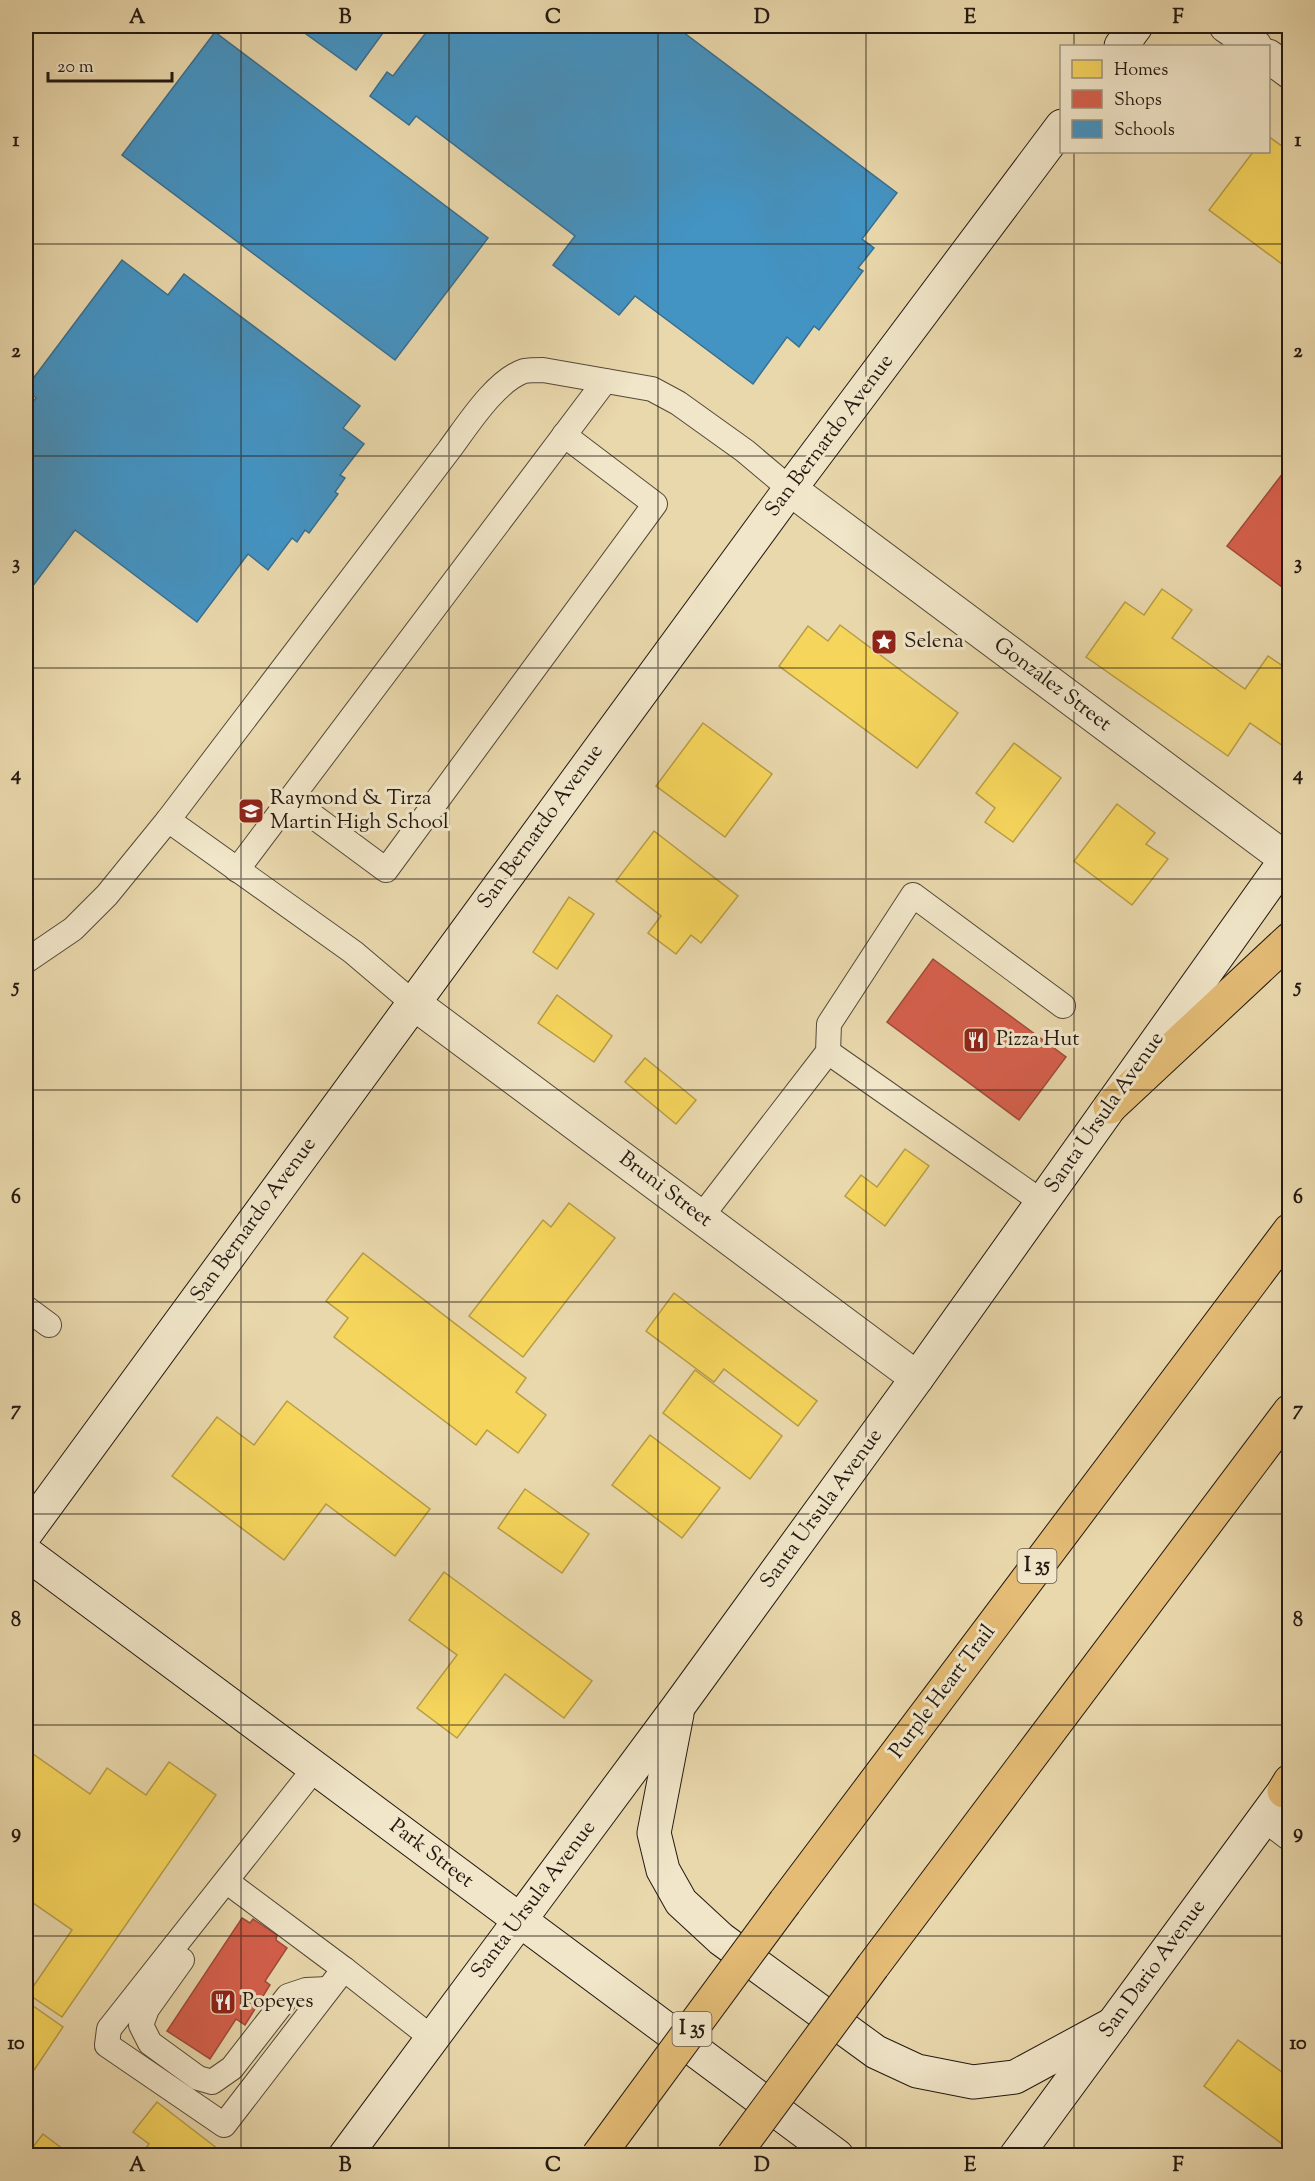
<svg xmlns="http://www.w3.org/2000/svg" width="1315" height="2181" font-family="'Sorts Mill Goudy',serif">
<rect width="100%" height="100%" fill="#e9d8ac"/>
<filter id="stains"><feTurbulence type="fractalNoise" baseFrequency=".00333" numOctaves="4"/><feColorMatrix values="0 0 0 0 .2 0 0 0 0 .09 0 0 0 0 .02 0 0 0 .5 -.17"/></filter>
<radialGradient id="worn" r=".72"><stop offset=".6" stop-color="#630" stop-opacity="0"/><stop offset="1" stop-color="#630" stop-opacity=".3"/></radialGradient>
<g fill="#f6d55c" stroke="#b79d46" stroke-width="1.5">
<path d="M1268 136 1290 152V270L1209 210 1253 152H1268Z"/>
<path d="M1162 589 1192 610 1172 638 1245 689 1268 656 1290 671V744L1286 748 1250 723 1228 756 1086 657 1125 602 1144 615Z"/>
<path d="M840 625 958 713 917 768 779 666 808 626 828 641Z"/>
<path d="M703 723 772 774 725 837 656 786Z"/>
<path d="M1014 743 1061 778 1013 842 985 822 995 808 976 793Z"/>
<path d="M1117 804 1155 833 1146 844 1168 859 1132 905 1074 861Z"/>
<path d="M654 831 738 896 701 943 691 935 676 954 648 933 661 916 616 881Z"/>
<path d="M569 897 594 914 557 969 533 952Z"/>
<path d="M557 995 612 1036 594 1062 538 1023Z"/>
<path d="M645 1058 696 1100 676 1124 625 1082Z"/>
<path d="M905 1149 929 1166 885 1226 845 1196 861 1175 877 1187Z"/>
<path d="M569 1203 615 1238 523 1357 469 1316 543 1220 551 1227Z"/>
<path d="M363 1253 526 1378 516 1392 546 1415 518 1453 487 1430 476 1445 334 1337 348 1318 326 1301Z"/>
<path d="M674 1293 817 1401 798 1426 724 1369 714 1382 646 1331Z"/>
<path d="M695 1370 782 1436 750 1479 663 1413Z"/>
<path d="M287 1401 430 1509 395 1556 326 1504 284 1560 172 1476 217 1417 254 1445Z"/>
<path d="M650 1435 720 1488 682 1538 612 1485Z"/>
<path d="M525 1489 589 1534 562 1573 498 1528Z"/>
<path d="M444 1572 592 1681 564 1718 505 1674 457 1738 417 1708 457 1655 409 1620Z"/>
<path d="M26 1749 90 1794 107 1768 146 1795 169 1762 216 1795 62 2017 28 1994 72 1930 26 1898Z"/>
<path d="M26 2001 63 2027 26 2082Z"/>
<path d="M1238 2040 1290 2078V2141L1285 2146 1204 2086Z"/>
<path d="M157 2102 227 2156H140L149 2144 133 2132Z"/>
<path d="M43 2134 72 2156H26Z"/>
</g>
<g fill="#d6604d" stroke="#a04b3b" stroke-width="1.5">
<path d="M1290 464V593L1227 546Z"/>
<path d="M933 959 1066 1057 1019 1120 887 1022Z"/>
<path d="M242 1918 250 1923 253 1919 277 1935 276 1940 287 1948 265 1981 270 1985 245 2025 236 2019 210 2059 167 2031Z"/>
</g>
<g fill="#4393c3" stroke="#396e8e" stroke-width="1.5">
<path d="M295 26H388L356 70Z"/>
<path d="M431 26H675L897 193 862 239 874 248 858 268 863 271 819 330 814 326 799 347 787 337 753 384 635 296 619 315 553 265 575 236 416 116 409 125 370 96 387 72 393 76Z"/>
<path d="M215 32 488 238 395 360 122 155Z"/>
<path d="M122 260 168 295 184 274 360 406 343 428 364 444 340 475 345 478 335 492 338 494 309 533 305 530 297 542 292 538 268 570 248 554 197 622 75 530 26 595V411L36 398 26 388Z"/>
</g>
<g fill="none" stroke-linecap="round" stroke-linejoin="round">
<g stroke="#544938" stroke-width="26">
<g id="lane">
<path d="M290 799 386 870 655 504 564 435"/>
<path d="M168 820 353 952 412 1002"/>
<path d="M237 870 605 381"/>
<path d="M26 961 73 929 107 895 168 820 449 450C467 426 495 381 524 371 530 370 537 370 543 370L652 389 678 403 745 451 790 489"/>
<path d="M828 1052 1042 1202"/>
<path d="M701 1217 828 1052 829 1024 913 895 1063 1006"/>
<path d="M26 1308 49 1325"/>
<path d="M1263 1819 1290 1839"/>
<path d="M226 1881 344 1969 224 2125 107 2045 109 2029 315 1768"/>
<path d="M182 1960 147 2009 141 2025 150 2043 198 2078 212 2082 232 2068 288 1996 306 1990 328 1989"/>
<path d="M344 1969 432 2038"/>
</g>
</g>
<g stroke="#544938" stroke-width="35">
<g id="street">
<path d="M1226 26 1255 46"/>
<path d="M1268 56 1290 72"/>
<path d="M790 489 1286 859"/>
<path d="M412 1002 917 1378"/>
</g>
</g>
<g stroke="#231911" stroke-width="35">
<g id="secondary">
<path d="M1121 46 1136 26"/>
<path d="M26 1533 790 489 1062 126"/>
<path d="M26 1553 837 2156"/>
<path d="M677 1714 654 1833 663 1870 681 1902 721 1939 876 2052 917 2071 973 2082 1015 2077 1113 2024"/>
<path d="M345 2156 678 1707 917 1378 1290 854"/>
<path d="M1016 2156 1290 1783"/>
</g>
</g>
<g stroke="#231911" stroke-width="35">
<g id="highway">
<path d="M1110 1107 1290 939"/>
<path d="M1284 1791 1290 1781"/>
<path d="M785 1902 1290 1230"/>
<path d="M873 1966 1290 1411"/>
</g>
</g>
<use href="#lane" stroke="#f1e6c9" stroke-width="24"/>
<use href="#street" stroke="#f1e6c9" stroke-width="33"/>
<use href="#secondary" stroke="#f1e6c9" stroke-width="33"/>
<use href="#highway" stroke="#e4bc76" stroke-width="33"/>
<g stroke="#231911" stroke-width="35" stroke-linecap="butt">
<g id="highway-bridge">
<path d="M598 2156 785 1902"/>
<path d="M733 2156 873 1966"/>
</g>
</g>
<use href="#highway-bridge" stroke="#e4bc76" stroke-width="33"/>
</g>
<path fill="none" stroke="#231911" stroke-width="1.5" stroke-opacity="0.55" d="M241 26V2156M449 26V2156M658 26V2156M866 26V2156M1074 26V46M1074 152V2156M26 244H1290M26 456H1290M26 668H1290M26 879H1290M26 1090H1290M26 1302H1290M26 1514H1290M26 1725H1290M26 1936H1290"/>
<defs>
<g id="sight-square" transform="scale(1.35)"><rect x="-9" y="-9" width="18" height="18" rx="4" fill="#8f2418" stroke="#f1e6c9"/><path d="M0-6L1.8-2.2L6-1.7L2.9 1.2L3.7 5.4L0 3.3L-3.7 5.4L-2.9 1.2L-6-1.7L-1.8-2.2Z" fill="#fff"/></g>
<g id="school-square" transform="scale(1.35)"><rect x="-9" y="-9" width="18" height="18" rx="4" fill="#8f2418" stroke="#f1e6c9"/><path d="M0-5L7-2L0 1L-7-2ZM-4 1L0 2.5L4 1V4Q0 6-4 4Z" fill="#fff"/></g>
<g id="restaurant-square" transform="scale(1.35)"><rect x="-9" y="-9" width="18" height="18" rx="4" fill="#8f2418" stroke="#f1e6c9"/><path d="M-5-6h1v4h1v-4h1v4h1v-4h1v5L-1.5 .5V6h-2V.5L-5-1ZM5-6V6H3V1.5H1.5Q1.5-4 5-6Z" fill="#fff"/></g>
</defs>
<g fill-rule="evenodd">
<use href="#sight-square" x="884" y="642"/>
<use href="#school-square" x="251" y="811"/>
<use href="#restaurant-square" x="976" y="1040"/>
<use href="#restaurant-square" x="223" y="2002"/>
</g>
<g text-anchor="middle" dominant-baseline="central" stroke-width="6" stroke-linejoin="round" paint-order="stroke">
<g fill="#f1e6c9" stroke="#615648" stroke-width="1.5">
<rect x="1017.5" y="1549" width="39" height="34" rx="4.5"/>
<rect x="672.5" y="2012" width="39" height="34" rx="4.5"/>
</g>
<g font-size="20" font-weight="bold" fill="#231911">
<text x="1037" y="1566">I 35</text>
<text x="692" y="2029">I 35</text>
</g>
<g font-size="21" fill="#231911" stroke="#f1e6c9">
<text transform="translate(830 436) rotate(-53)">San Bernardo Avenue</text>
<text transform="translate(1052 685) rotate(37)">Gonzalez Street</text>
<text transform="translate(541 827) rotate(-54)">San Bernardo Avenue</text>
<text transform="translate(1105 1113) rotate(-55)">Santa Ursula Avenue</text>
<text transform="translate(665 1190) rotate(37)">Bruni Street</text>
<text transform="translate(254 1220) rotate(-54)">San Bernardo Avenue</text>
<text transform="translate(822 1509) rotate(-54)">Santa Ursula Avenue</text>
<text transform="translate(943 1692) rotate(-53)">Purple Heart Trail</text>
<text transform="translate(431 1854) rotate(37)">Park Street</text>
<text transform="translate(534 1900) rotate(-53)">Santa Ursula Avenue</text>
<text transform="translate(1153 1969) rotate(-54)">San Dario Avenue</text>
</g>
<g font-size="21" fill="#231911" stroke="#f1e6c9" text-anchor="start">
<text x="904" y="642">Selena</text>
<text x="270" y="799">Raymond &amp; Tirza<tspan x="270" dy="24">Martin High School</tspan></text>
<text x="996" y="1040">Pizza Hut</text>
<text x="242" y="2002">Popeyes</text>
</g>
</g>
<rect width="1315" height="2181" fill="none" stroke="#e9d8ac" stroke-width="66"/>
<rect x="1060" y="45" width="210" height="108" fill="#f1e6c9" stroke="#9f947f" stroke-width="1.5"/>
<rect x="1072" y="60" width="30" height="18" fill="#f6d55c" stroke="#9f947f" stroke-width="1.5"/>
<text x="1114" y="75" font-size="18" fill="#231911">Homes</text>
<rect x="1072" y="90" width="30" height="18" fill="#d6604d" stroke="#9f947f" stroke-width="1.5"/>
<text x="1114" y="105" font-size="18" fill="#231911">Shops</text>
<rect x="1072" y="120" width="30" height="18" fill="#4393c3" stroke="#9f947f" stroke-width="1.5"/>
<text x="1114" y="135" font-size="18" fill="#231911">Schools</text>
<path d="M48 72v9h124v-9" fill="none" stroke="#231911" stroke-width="3"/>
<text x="57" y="72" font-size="18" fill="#231911" stroke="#f1e6c9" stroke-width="4.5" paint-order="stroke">20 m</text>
<rect x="33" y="33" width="1249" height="2115" fill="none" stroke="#231911" stroke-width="2"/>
<g font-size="20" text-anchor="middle" font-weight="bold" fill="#231911">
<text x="137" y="23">A</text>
<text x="345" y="23">B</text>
<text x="553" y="23">C</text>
<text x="762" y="23">D</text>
<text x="970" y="23">E</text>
<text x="1178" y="23">F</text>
<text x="16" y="146">1</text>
<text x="1298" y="146">1</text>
<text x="16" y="357">2</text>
<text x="1298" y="357">2</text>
<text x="16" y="569">3</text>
<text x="1298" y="569">3</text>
<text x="16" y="780">4</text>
<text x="1298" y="780">4</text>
<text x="16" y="992">5</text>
<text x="1298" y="992">5</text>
<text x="16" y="1203">6</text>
<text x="1298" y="1203">6</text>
<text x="16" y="1415">7</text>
<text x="1298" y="1415">7</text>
<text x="16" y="1626">8</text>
<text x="1298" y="1626">8</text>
<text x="16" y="1838">9</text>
<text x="1298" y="1838">9</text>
<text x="16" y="2049">10</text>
<text x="1298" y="2049">10</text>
<text x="137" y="2171">A</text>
<text x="345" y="2171">B</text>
<text x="553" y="2171">C</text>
<text x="762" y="2171">D</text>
<text x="970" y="2171">E</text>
<text x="1178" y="2171">F</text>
</g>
<rect width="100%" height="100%" filter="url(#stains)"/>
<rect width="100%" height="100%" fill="url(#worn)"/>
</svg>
